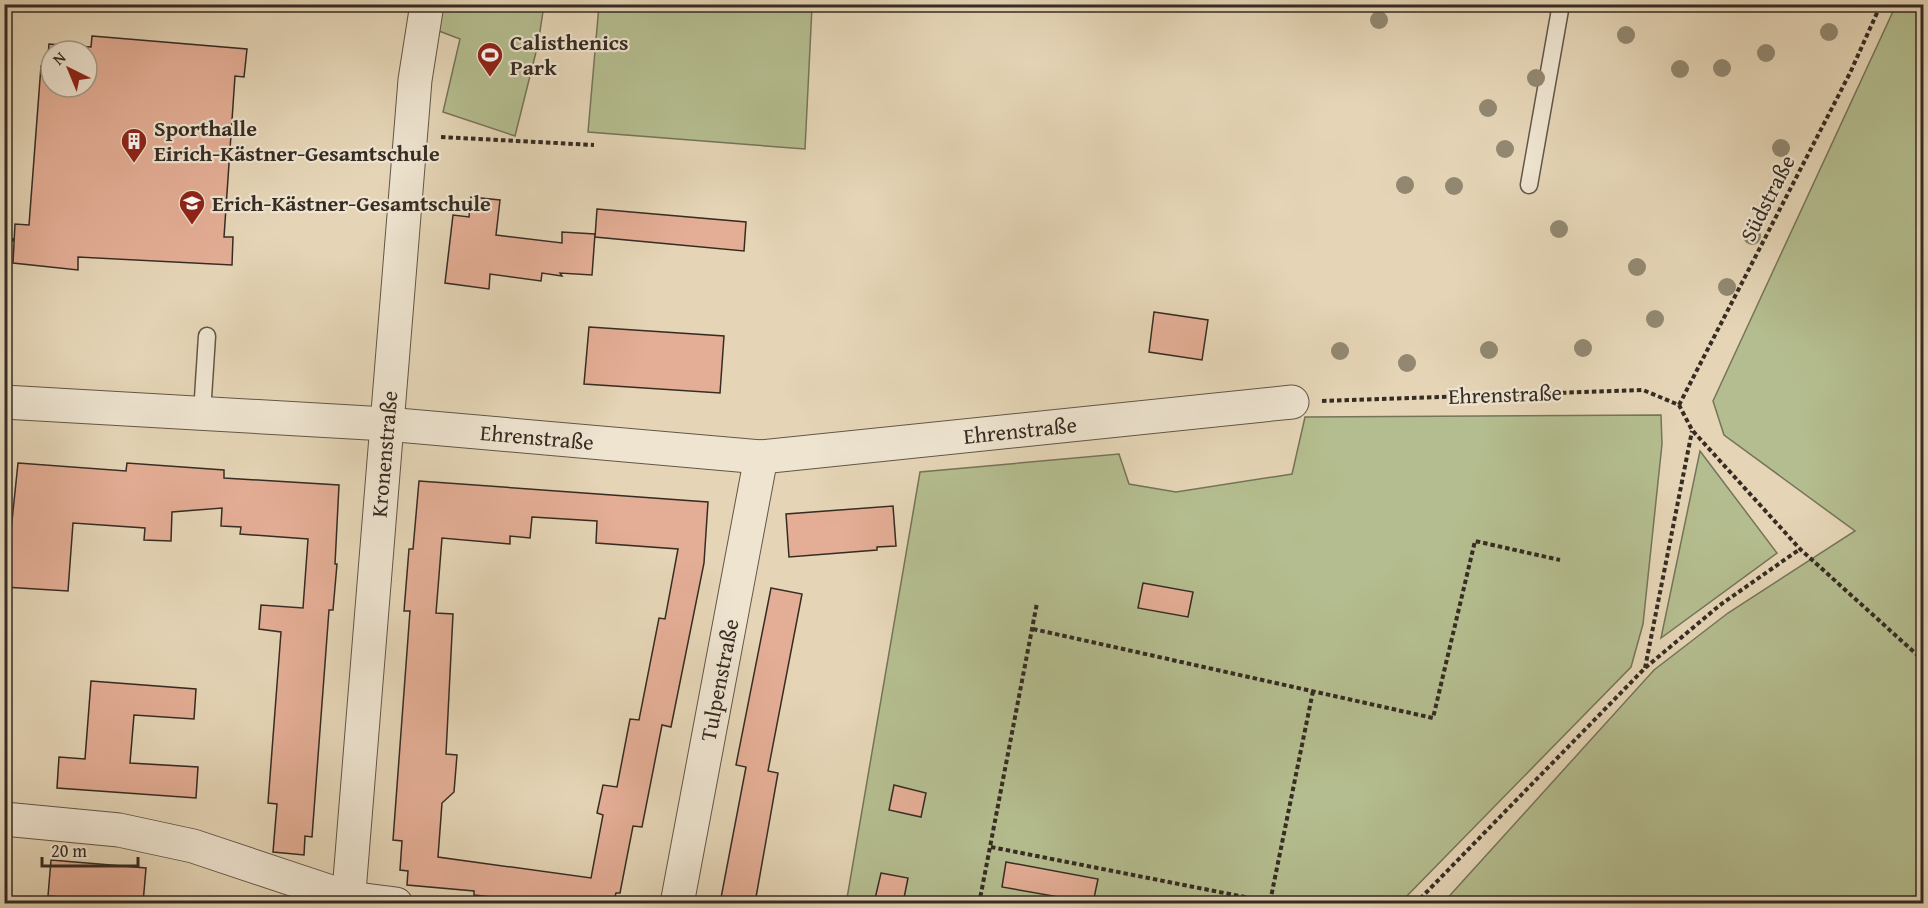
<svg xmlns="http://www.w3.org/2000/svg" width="1928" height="908" font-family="'Gentium Book Plus',serif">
<rect width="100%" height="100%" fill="#e5d5b6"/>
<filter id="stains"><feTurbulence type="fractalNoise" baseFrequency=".00333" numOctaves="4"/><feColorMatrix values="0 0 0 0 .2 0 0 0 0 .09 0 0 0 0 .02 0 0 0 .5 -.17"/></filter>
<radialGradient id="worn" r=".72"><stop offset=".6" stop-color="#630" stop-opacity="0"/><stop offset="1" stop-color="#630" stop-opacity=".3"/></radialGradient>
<g fill="#b4bd8f" stroke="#757459" stroke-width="1.5">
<path d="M779 4 812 7 805 149 588 132 599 5Z"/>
<path d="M434 5 471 8 473 5H544L538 44 515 136 443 112 460 39 431 28Z"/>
<path d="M1896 5H1924L1923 903H1443L1654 670 1728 613 1855 531 1724 435 1713 401Z"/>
<path d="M1661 415 1662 444 1643 624 1631 667 1400 903 846 904 920 472 1119 454 1129 484 1176 492 1292 474 1305 417Z"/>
<path d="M1700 451 1777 553 1661 638Z"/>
</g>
<g fill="#e4ae96" stroke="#362c23" stroke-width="1.5" fill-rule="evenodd">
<path d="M92 36 247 49 244 77 235 76 224 237H233L232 265 78 257V270L13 263 15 224 29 225 41 66H47L49 44 91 47ZM51 51H87V87H51Z"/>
<path d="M471 197 500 200 496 235 562 243V232L595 234 592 275 560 273 562 276 542 273 541 281 490 274 489 289 445 283 453 215 469 217Z"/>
<path d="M597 209 746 222 744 251 595 237Z"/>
<path d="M1154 312 1208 320 1202 360 1149 352Z"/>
<path d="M589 327 724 336 720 393 584 384Z"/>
<path d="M18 463 126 471 127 463 224 470V478L339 485 335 564H337L333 610H329L312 837 305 836 304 855 273 852 277 804 268 803 281 632 259 629 261 605 303 608 308 539 240 534 241 527 221 526 222 508 172 512 171 541 144 540 145 528 73 523 68 591 4 587V539L10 540Z"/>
<path d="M419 481 708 502 704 563 671 727 662 725 642 827 633 826 620 893H616L613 903H597L561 897 560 903H547L474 895V891L407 885 408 871 400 870 402 841 393 840 410 611H404L409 549H413ZM532 517 597 521 596 543 678 549 665 619 659 618 639 720 630 719 617 787 603 785 597 813 603 815 591 878 438 857 442 803 454 792 457 755 446 754 453 614 436 613 442 538 510 544V536L530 538Z"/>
<path d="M893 506 896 546 877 547V550L789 557 786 514Z"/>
<path d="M1143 583 1193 592 1188 617 1138 608Z"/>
<path d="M771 588 802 594 768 771 778 773 755 903H720L746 767 736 765Z"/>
<path d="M91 681 196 689 194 719 134 715 130 763 198 767 196 798 57 788 59 757 85 759Z"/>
<path d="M894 785 926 793 921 817 889 810Z"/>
<path d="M51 860 146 868 143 903 48 896Z"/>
<path d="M1006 862 1098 879 1093 903 1002 887Z"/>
<path d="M881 873 908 878 903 903H874Z"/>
</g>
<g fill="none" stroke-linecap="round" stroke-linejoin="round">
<g stroke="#625648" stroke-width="19">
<g id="lane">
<path d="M1529 185 1561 4"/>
<path d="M202 413 207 336"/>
</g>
</g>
<g stroke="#625648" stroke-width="35">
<g id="street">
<path d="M4 402 386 424 761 457 1292 402"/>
<path d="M4 819 119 830 193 846 349 898 396 904"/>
<path d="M348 904 415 80 427 4"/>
<path d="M677 904 761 457"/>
</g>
</g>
<g stroke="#362c23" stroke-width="4" stroke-dasharray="4.5 3" stroke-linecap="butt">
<path d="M441 137 594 145"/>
<path d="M4 239 14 240"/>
<path d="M1322 401 1643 390 1679 405 1692 430 1800 549 1924 661"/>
<path d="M1679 405 1850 73 1881 4"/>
<path d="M1033 629 1433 718 1475 541 1560 560"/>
<path d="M1645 668 1692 431"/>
<path d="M991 847 1270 902 1313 691"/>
<path d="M979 904 1037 603"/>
<path d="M1415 904 1645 668 1720 605 1800 549"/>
</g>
<use href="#lane" stroke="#eee4d0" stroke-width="16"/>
<use href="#street" stroke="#eee4d0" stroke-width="33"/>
</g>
<g fill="#928871">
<circle cx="1379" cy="20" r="9"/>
<circle cx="1829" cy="32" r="9"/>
<circle cx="1626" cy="35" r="9"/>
<circle cx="1766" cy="53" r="9"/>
<circle cx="1722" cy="68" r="9"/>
<circle cx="1680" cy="69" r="9"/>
<circle cx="1536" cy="78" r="9"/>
<circle cx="1488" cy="108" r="9"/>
<circle cx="1781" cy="148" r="9"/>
<circle cx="1505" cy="149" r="9"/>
<circle cx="1405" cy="185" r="9"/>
<circle cx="1454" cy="186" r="9"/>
<circle cx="1559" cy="229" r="9"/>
<circle cx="1752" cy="236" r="9"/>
<circle cx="1637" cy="267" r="9"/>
<circle cx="1727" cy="287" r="9"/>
<circle cx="1655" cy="319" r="9"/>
<circle cx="1583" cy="348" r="9"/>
<circle cx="1489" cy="350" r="9"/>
<circle cx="1340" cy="351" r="9"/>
<circle cx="1407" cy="363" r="9"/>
</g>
<defs>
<g id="stadium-pin" transform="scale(1.35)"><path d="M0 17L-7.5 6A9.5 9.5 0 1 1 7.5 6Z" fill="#8f2418" stroke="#eee4d0"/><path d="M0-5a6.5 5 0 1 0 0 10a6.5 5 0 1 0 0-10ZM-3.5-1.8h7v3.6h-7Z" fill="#fff"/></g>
<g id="building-pin" transform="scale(1.35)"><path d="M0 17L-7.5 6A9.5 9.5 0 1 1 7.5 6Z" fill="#8f2418" stroke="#eee4d0"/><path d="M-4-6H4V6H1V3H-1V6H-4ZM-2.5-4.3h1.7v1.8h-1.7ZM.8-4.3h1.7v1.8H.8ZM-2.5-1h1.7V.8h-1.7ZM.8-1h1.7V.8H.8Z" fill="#fff"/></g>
<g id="school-pin" transform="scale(1.35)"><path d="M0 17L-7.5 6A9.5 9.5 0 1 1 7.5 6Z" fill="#8f2418" stroke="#eee4d0"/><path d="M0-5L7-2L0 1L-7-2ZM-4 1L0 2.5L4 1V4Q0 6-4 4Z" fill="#fff"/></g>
</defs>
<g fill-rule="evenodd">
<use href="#stadium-pin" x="490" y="55"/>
<use href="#building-pin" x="134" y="141"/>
<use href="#school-pin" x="192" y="203"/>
</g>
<g text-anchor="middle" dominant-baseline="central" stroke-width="4.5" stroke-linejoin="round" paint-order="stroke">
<g font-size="22" font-weight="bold" fill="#362c23" stroke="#eee4d0" text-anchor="start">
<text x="510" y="42">Calisthenics<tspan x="510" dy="25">Park</tspan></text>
<text x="154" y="128">Sporthalle<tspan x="154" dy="25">Eirich-Kästner-Gesamtschule</tspan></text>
<text x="212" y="203">Erich-Kästner-Gesamtschule</text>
</g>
<g font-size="22" fill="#362c23" stroke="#eee4d0">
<text transform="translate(1767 198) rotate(-63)">Südstraße</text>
<text transform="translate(1505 394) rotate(-2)">Ehrenstraße</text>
<text transform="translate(1020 430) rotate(-6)">Ehrenstraße</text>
<text transform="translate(537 437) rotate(5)">Ehrenstraße</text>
<text transform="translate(384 454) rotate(-85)">Kronenstraße</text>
<text transform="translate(719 680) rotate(-79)">Tulpenstraße</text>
</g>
</g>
<rect width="1928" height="908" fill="none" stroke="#e5d5b6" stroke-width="24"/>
<rect x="6" y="6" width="1916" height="896" fill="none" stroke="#362c23" stroke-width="3"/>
<rect x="12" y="12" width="1904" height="884" fill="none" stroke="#362c23" stroke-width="1.5"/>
<g transform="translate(69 69) rotate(317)"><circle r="28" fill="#eee4d0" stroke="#a49a8b" stroke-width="1.5"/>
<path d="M0-4.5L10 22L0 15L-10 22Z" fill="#8f2418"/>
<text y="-9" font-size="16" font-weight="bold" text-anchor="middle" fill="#362c23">N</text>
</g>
<path d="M42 857v9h96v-9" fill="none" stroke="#362c23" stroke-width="3"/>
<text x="51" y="857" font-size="18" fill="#362c23" stroke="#eee4d0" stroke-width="4.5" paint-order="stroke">20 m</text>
<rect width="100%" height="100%" filter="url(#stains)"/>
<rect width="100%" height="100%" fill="url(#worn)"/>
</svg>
